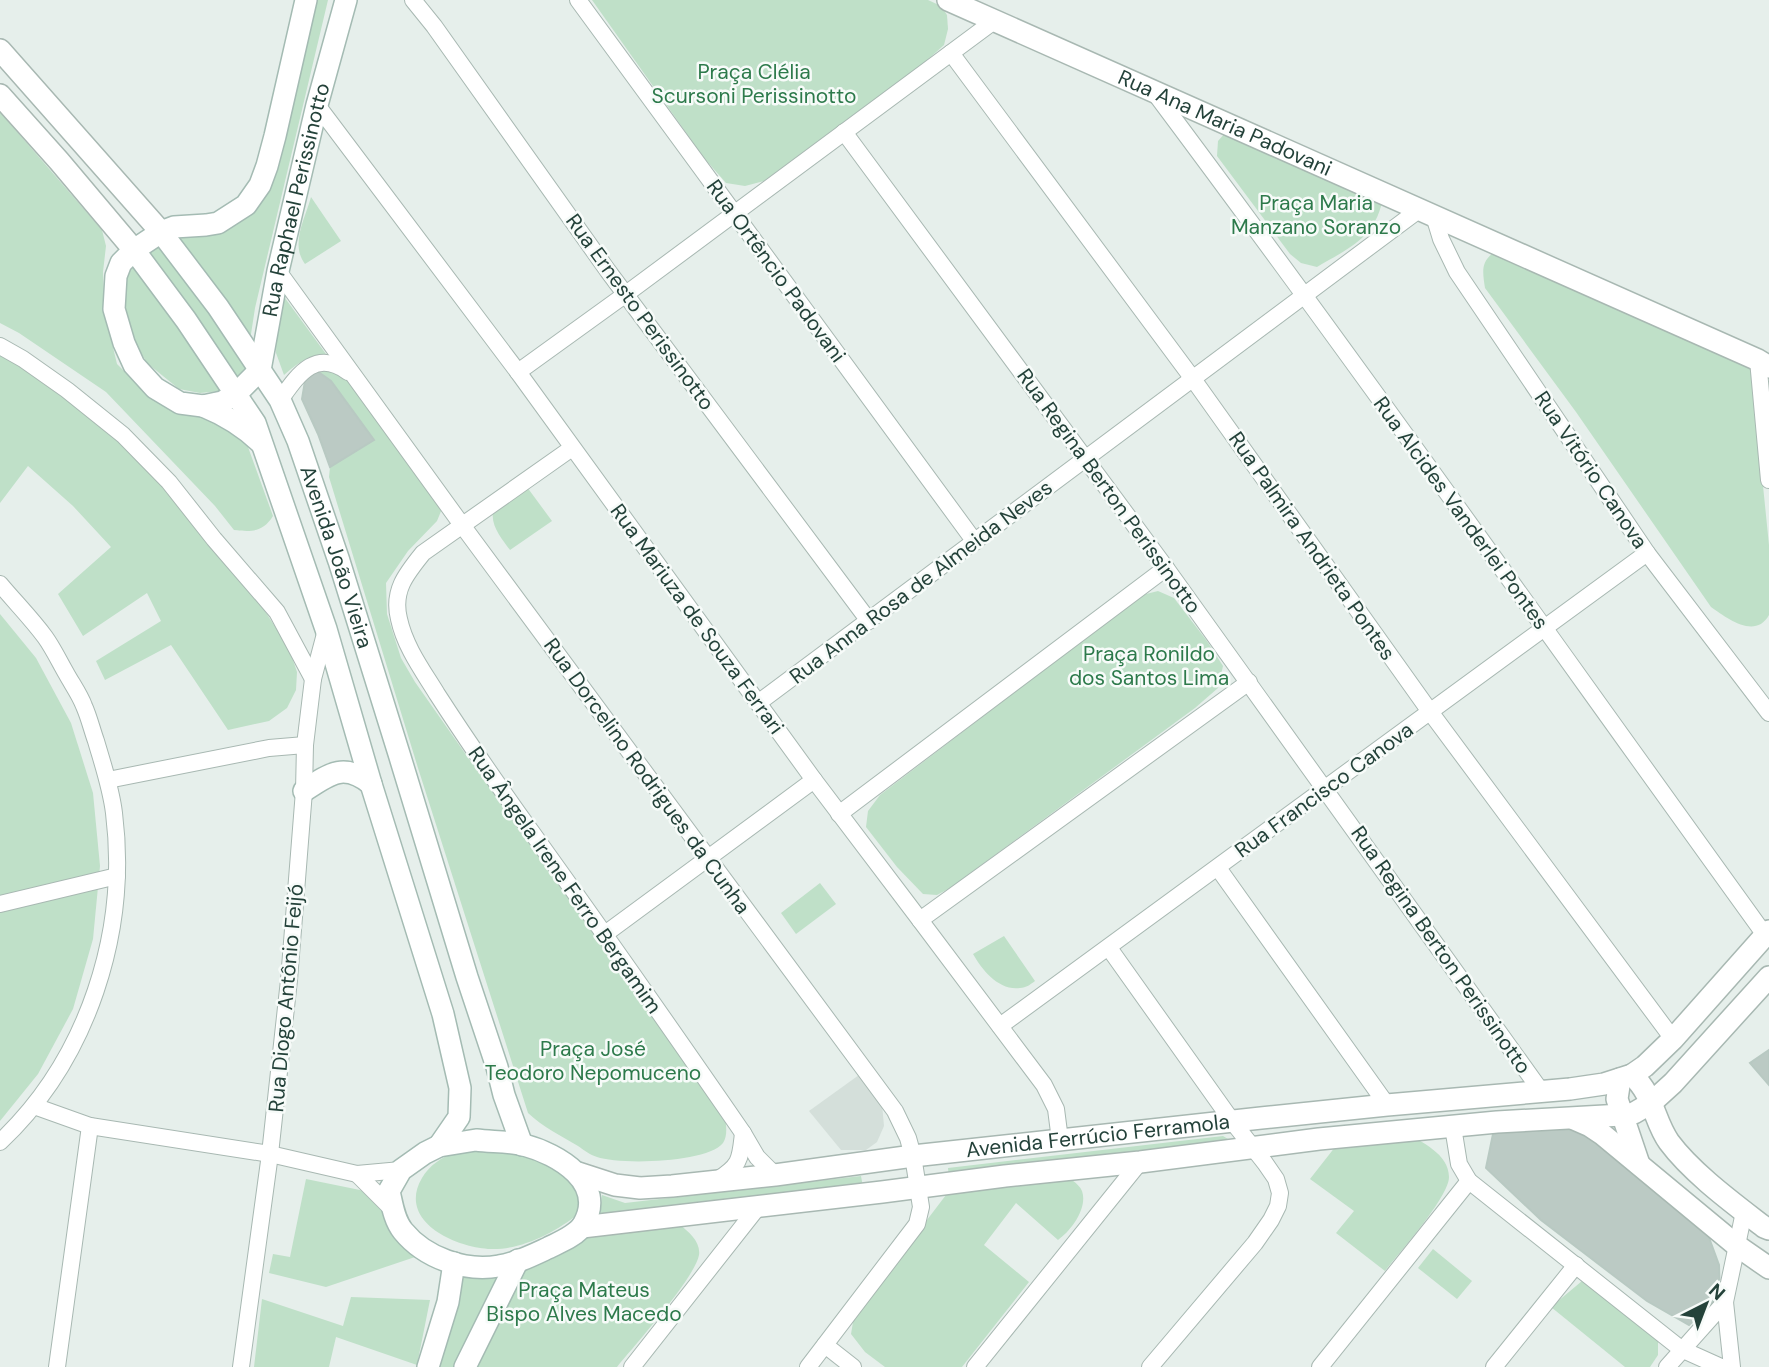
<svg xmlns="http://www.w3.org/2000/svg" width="1769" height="1367" font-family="'DM Sans',sans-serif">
<rect width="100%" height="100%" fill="#e6efeb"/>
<path fill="#d4dfda" d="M859 1075 882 1104 884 1126 877 1142 866 1150H841L809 1111Z"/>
<g fill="#bfe0c8">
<path d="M315 0H328L255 308 251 334 245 335 176 240 178 234 240 221Z"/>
<path d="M592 0H928L941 6 947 15 948 29 944 45 925 62 764 181 745 186 726 183 704 158Z"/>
<path d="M0 112 102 230 106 246 103 272 105 314 117 364 149 396 182 413 202 417 237 436 248 447 273 516C263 532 252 532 234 530L215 506 106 392 19 333 0 323Z"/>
<path d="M1226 132 1382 202C1374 239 1347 249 1317 267L1301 263 1290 254 1217 156 1218 141Z"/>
<path d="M311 197 341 241 305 264C290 244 305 219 311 197Z"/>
<path d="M156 244 192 287 248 370 235 385 146 256Z"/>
<path d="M1498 249 1750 357 1769 545V615C1755 640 1727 618 1711 607L1576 412 1485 288C1482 268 1481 261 1498 249Z"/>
<path d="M137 264 208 367 221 391 200 393 179 389 147 363 129 332 121 296 127 273Z"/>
<path d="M282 294 326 354C306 357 299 362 284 375L276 353 277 311Z"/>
<path d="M0 350 113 433 175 499 257 599 289 648 297 672 296 690 287 708 269 721 228 730 171 645 105 680 96 661 161 621 147 593 83 636 58 594 111 547 73 506 28 466 0 503Z"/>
<path d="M335 363 444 504 437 521 408 551 386 583 387 614 401 658 415 682 469 759 535 846 725 1116C726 1125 728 1135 723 1143 708 1163 619 1165 597 1157 590 1155 584 1150 578 1146 561 1136 543 1127 528 1113L418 768 329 477 330 467 374 440 331 381 317 371Z"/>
<path d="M524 483 552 521 510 550C501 538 485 519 497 504 503 496 516 489 524 483Z"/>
<path d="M1158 591 1174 598 1207 641 1223 666 1218 688 1195 708 950 888 937 895 923 894 897 867 866 827 868 811 880 795 1142 595Z"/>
<path d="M0 614 36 658 71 723 93 793 100 866 93 939 73 1009 38 1074 0 1121Z"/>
<path d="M820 883 836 904 796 934 781 913Z"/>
<path d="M1004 936 1035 981C1031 984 1026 988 1020 988 999 991 982 970 973 954Z"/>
<path d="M1404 1133C1421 1141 1449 1154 1449 1177 1449 1197 1399 1253 1385 1271L1336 1233 1354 1211 1310 1179 1339 1142Z"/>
<path d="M1223 1136 1228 1139V1145L949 1179 948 1168Z"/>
<path d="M483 1149 507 1151 546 1161 581 1191 578 1214C556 1232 523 1249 494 1249 458 1249 396 1222 422 1178 429 1166 442 1156 456 1153 464 1150 474 1150 483 1149Z"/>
<path d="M1060 1173C1067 1177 1079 1183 1082 1191 1088 1208 1071 1231 1058 1240L1016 1203 984 1245 1029 1282 962 1367H885L865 1352 851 1334 854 1316 949 1191Z"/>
<path d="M861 1176 863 1187 600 1215 602 1195 625 1203Z"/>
<path d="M306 1179 360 1190 369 1195 424 1254 326 1287 269 1273 273 1254 290 1257Z"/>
<path d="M679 1224C689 1232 701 1242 699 1255 695 1278 634 1346 617 1367H474L520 1268 579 1234Z"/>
<path d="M1433 1249 1472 1281 1457 1299 1418 1268Z"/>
<path d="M504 1276 459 1367H434L460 1277 484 1279Z"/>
<path d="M1582 1281 1595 1283 1658 1339V1355L1650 1367H1625L1551 1307Z"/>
<path d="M351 1297 430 1300 417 1365 336 1337 329 1367H254L262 1299 343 1326Z"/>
</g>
<g fill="#bbcac4" stroke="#b8c9c2" stroke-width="2">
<path d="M317 371 331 381 374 440 330 467 318 434 302 399 305 381Z"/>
<path d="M1769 1050V1085L1750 1063Z"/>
<path d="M1536 1126 1586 1132 1704 1224 1719 1265 1720 1295 1689 1325 1647 1301 1541 1220 1486 1168 1493 1134Z"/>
</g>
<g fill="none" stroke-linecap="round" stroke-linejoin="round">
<g stroke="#a8b8b2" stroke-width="18">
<g id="minor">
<path d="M413 0 434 26 608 271 869 621"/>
<path d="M578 0 975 542"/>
<path d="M951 53 1193 379 1431 713 1673 1039"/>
<path d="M1154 92C1362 370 1562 654 1765 935"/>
<path d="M317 105 518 372 814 780 920 920 1044 1085 1056 1109 1060 1140"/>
<path d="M844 132 1166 568 1541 1091"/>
<path d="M1434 216 1441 239 1457 272 1647 553 1769 713"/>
<path d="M278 271 462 525 895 1111 908 1138 913 1156 921 1207 917 1224 808 1367"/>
<path d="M0 346 23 359 67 390 123 435 169 482 214 539 277 612 313 679"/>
<path d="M1758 360 1769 480"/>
<path d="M518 372 626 294 994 21"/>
<path d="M280 400C298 375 315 348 348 372"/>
<path d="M572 448 423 553C406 574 392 591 399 619 405 647 423 671 437 694 468 742 500 788 533 834 604 933 674 1033 743 1133L757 1157 775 1175"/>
<path d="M0 584C15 602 31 618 45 637 53 648 59 661 66 673 72 684 80 695 84 706 89 717 92 730 96 741 103 765 111 788 114 813 129 932 88 1059 0 1142"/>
<path d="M758 703 1420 209"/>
<path d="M108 780 269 748 305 745"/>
<path d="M839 814 1166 568"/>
<path d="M1218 868 1387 1105"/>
<path d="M0 904 117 876"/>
<path d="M920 920 1249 682"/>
<path d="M605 934 814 780"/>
<path d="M1109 948 1232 1121 1265 1163 1276 1179 1280 1193 1278 1206 1271 1220 1255 1243 1150 1367"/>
<path d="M1000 1026 1647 553"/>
<path d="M34 1106 90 1126 270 1154 357 1174 401 1170"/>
<path d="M1453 1127 1459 1164 1469 1181 1681 1349 1721 1367"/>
<path d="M357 1174 393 1210"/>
<path d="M717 1180C741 1165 740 1159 743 1133"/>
<path d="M1725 1302 1732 1367"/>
<path d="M825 1345 853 1367"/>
<path d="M57 1367 90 1126"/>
<path d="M241 1367 270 1154 289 980 304 791 305 745 313 679 326 630"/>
<path d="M632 1367 758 1207"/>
<path d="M975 1367 1140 1162"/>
<path d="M1320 1367 1469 1181"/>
<path d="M1494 1367 1576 1265"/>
<path d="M1667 1367 1725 1302 1744 1212"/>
</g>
</g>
<g stroke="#a8b8b2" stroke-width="24">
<g id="tertiary">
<path id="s1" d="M948 0 1758 360 1769 367"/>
<path d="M0 50 161 232"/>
<path d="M0 95 59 161 134 250"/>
<path d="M1632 1075C1654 1095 1654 1121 1669 1142 1692 1173 1733 1203 1764 1227L1769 1229"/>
<path d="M1620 1079 1617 1099 1639 1164"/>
<path d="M1574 1119 1590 1126 1602 1134 1736 1245 1769 1268"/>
<path id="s2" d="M578 1173 615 1185 640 1188 672 1186 775 1175 913 1156 1261 1118 1387 1105 1570 1089 1604 1084 1632 1075 1645 1066 1673 1039 1769 931"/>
<path d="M582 1227 882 1192 1005 1176 1140 1162 1319 1139 1497 1122 1622 1115 1634 1113 1651 1103 1673 1083 1769 977"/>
</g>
</g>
<g stroke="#a4bbb3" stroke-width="24">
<g id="secondary">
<path id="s3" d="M306 0 275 136 267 166 260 185 246 205 218 223 206 225 174 227 161 232 134 250 121 263 116 276 114 309 124 343 134 365 155 388 180 403 203 406 222 402 236 394 260 370 278 271 317 105 346 0"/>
<path id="s4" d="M161 232 218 307 280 400 298 441 339 561 400 757 467 977 497 1067 504 1095 522 1145"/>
<path d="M134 250 186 320 255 423 326 629 371 784 443 1014 460 1088 459 1117 439 1146"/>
<path d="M203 406C225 415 243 426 260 442"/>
<path d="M304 791C329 774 344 762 371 784"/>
<path d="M476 1140C491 1142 509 1141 524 1145 558 1154 608 1183 583 1225 576 1236 560 1242 548 1248 533 1255 515 1264 499 1266 465 1272 425 1258 403 1231 394 1220 392 1204 389 1191L401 1170 425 1153 439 1146Z"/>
<path d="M428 1367 448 1302 454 1263"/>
<path d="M465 1367 518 1260"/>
</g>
</g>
<use href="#minor" stroke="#fff" stroke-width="16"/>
<use href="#tertiary" stroke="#fff" stroke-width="21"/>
<use href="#secondary" stroke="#fff" stroke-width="21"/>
</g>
<g text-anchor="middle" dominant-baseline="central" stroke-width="5" stroke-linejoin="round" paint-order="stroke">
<g font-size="21" fill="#2d7a4b" stroke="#f7fbf9">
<text x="754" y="72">Praça Clélia<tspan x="754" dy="24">Scursoni Perissinotto</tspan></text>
<text x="1316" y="203">Praça Maria<tspan x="1316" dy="24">Manzano Soranzo</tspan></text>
<text x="1149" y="654">Praça Ronildo<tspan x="1149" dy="24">dos Santos Lima</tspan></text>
<text x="593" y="1049">Praça José<tspan x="593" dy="24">Teodoro Nepomuceno</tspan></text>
<text x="584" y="1290">Praça Mateus<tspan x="584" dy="24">Bispo Alves Macedo</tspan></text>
</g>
<g font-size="21" fill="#24423a" stroke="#f7fbf9">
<text stroke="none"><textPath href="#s1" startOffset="303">Rua Ana Maria Padovani</textPath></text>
<text stroke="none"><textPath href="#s3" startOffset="791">Rua Raphael Perissinotto</textPath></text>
<text transform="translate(776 271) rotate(54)">Rua Ortêncio Padovani</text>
<text transform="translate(640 312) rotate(54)">Rua Ernesto Perissinotto</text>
<text transform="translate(1591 470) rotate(56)">Rua Vitório Canova</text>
<text transform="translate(1109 491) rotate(54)">Rua Regina Berton Perissinotto</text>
<text transform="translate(1461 513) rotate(54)">Rua Alcides Vanderlei Pontes</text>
<text transform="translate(1312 546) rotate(55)">Rua Palmira Andrieta Pontes</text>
<text stroke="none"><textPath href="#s4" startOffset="373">Avenida João Vieira</textPath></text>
<text transform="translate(921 582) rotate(-37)">Rua Anna Rosa de Almeida Neves</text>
<text transform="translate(697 619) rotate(54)">Rua Mariuza de Souza Ferrari</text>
<text transform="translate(647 776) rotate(54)">Rua Dorcelino Rodrigues da Cunha</text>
<text transform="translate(1324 790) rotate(-36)">Rua Francisco Canova</text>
<text transform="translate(565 880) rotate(55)">Rua Ângela Irene Ferro Bergamim</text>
<text transform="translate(1441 950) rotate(55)">Rua Regina Berton Perissinotto</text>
<text transform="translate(286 998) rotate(-85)">Rua Diogo Antônio Feijó</text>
<text stroke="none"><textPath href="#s2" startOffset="525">Avenida Ferrúcio Ferramola</textPath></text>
</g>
</g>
<g transform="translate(1706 1304) rotate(42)" stroke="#f7fbf9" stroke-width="5" paint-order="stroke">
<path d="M0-5L12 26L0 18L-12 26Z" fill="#24423a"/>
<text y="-10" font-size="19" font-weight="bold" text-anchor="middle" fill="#24423a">N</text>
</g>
</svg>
